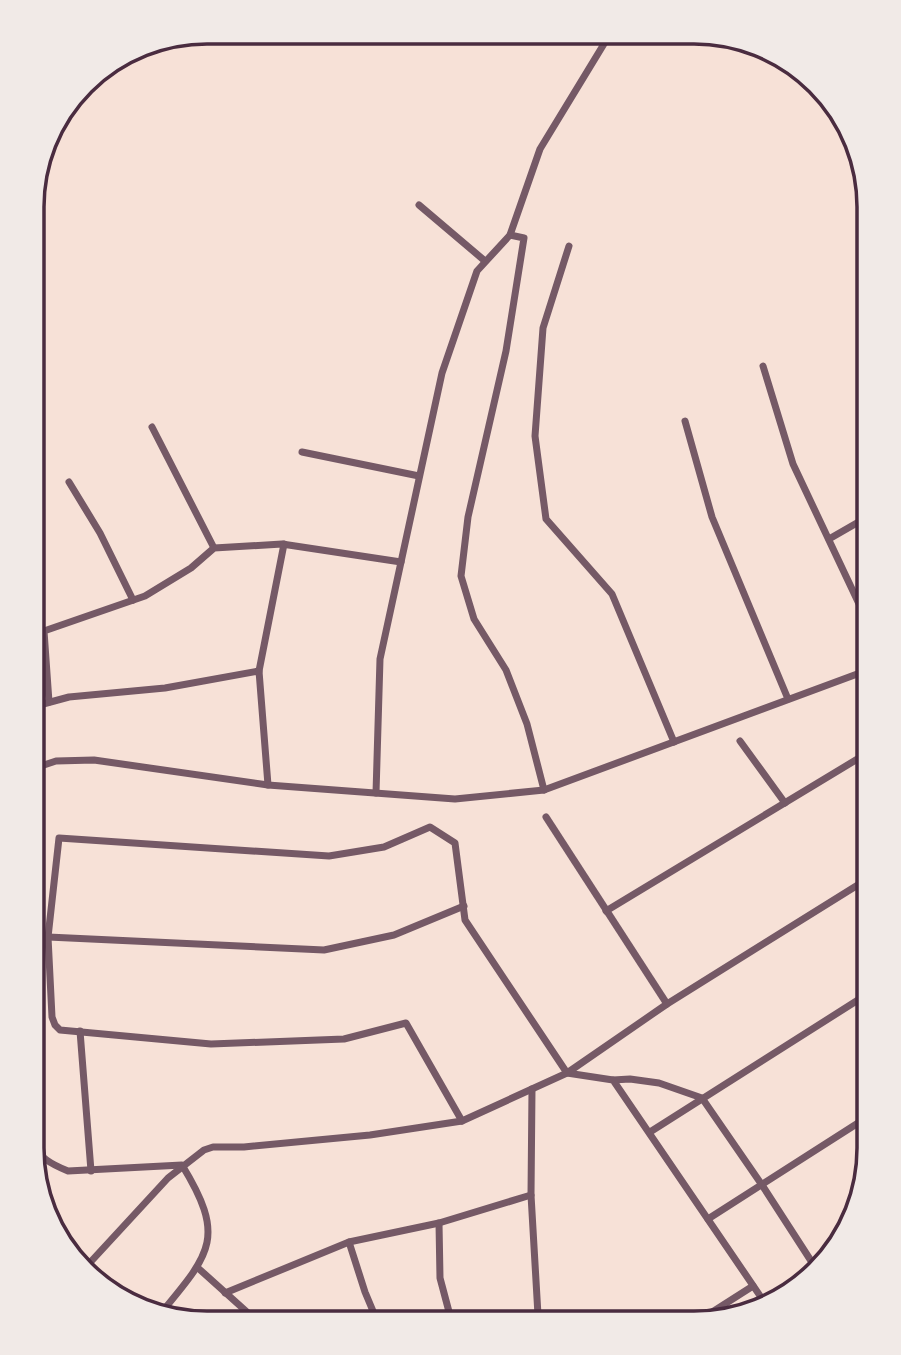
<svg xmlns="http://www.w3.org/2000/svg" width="901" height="1355" font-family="'Fira Sans',sans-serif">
<rect width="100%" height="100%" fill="#f7e1d7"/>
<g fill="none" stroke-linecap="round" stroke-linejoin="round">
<g stroke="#755966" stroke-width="7">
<path d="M419 205 485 261"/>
<path d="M510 235 524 238 506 351 468 517 461 576 474 619 506 670 527 724 544 790"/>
<path d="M569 246 543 328 535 436 546 519 612 594 674 742"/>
<path d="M763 366 793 464 869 625"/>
<path d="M685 421 712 517 788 699"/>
<path d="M152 427 214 548"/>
<path d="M302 452 419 476"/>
<path d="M69 482 100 533 133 600"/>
<path d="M829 539 869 516"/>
<path d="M49 702 44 631 145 596 191 568 214 548 282 544 401 562"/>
<path d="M32 707 69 697 165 688 259 671"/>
<path d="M32 715 35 768"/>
<path d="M740 741 785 803"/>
<path d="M32 771 35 768 56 761 94 760 268 785 455 799 544 790 868 670"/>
<path d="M268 785 259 671 284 544"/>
<path d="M376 793 380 659 442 373 477 271 510 235 540 149 610 34"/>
<path d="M546 817 667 1004"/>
<path d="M606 911 869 752"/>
<path d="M48 937 324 950 394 935 464 906"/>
<path d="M80 1031 91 1171"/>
<path d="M613 1080 630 1079 659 1083 702 1098 762 1185 815 1267"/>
<path d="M532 1089 531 1195 538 1315"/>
<path d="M462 1121 406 1023 344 1039 211 1044 60 1030 55 1025 52 1017 48 937 59 838 329 856 384 847 430 827 455 843 465 920 567 1073 613 1080 767 1306"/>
<path d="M650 1132 869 993"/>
<path d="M32 1141C37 1157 53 1165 68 1171L182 1165C226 1237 211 1253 161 1313"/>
<path d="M708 1219 869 1116"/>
<path d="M439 1223 440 1278 452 1323"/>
<path d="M349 1242 365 1292 378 1323"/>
<path d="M85 1268 168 1178 204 1150 213 1147H244L370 1135 462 1121 567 1073 667 1004 869 878"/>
<path d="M198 1268 258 1322"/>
<path d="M225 1293 349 1242 439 1223 531 1195"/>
<path d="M695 1323 753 1286"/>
</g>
<path stroke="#755966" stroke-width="12" d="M869 672V669"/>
</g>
<path d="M0 0H901V1355H0ZM207 44H694A163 163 0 0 1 857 207V1148A163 163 0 0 1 694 1311H207A163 163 0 0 1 44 1148V207A163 163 0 0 1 207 44Z" fill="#f1eae7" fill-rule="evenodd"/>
<path fill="none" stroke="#4a2c40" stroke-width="3.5" d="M207 44H694A163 163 0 0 1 857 207V1148A163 163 0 0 1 694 1311H207A163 163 0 0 1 44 1148V207A163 163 0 0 1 207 44Z"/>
</svg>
